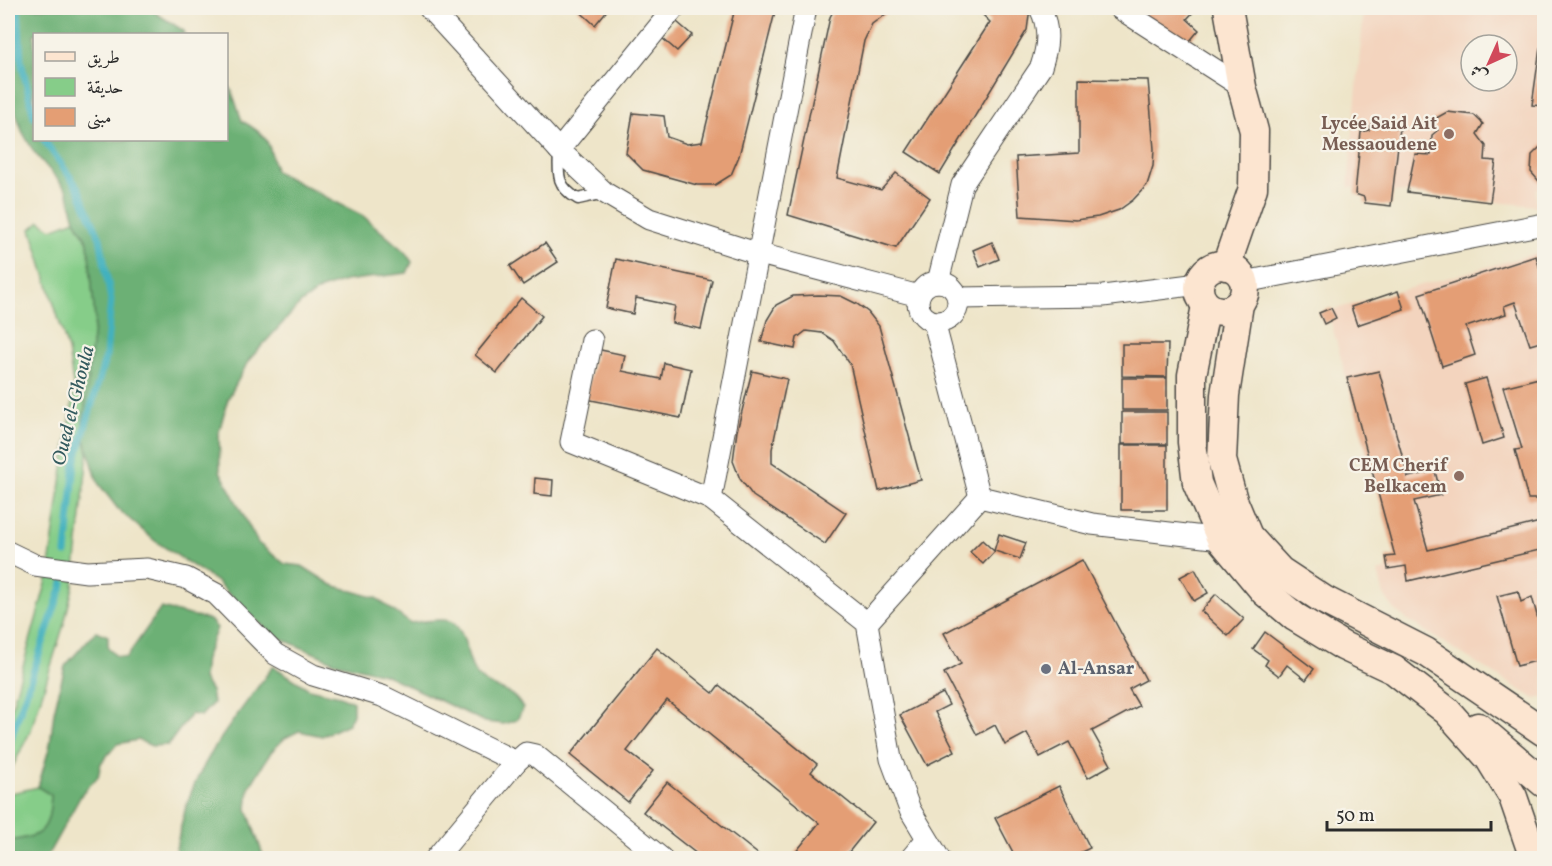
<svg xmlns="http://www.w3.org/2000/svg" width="1552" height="866" font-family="Vollkorn,Amiri,serif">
<rect width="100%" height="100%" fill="#f7f3e8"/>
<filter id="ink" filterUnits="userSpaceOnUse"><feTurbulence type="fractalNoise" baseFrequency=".0167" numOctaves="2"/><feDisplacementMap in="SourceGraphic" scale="12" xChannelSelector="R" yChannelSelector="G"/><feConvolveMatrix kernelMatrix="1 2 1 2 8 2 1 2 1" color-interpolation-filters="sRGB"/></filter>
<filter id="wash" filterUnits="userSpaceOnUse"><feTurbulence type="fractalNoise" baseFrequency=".008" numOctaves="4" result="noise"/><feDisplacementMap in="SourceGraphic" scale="24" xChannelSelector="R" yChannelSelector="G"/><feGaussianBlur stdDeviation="1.35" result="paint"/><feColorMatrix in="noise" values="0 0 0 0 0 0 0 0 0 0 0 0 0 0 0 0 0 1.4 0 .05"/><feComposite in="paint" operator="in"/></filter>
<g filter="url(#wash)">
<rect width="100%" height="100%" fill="#eee5c9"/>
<g fill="#f3d4be" fill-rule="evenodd">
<path d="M1364 8H1544V189H1536V206L1348 187ZM1471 45H1507V81H1471Z"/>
<path d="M1544 251V376L1539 378 1544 396V696L1535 699 1409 621 1395 610 1384 595 1378 572 1388 569 1386 557 1395 556 1328 311Z"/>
</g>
<g fill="#86cd89" stroke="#587c5a" stroke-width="1.5">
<path d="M75 220 88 242 95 319 82 430 88 453 73 587 64 624 31 730 8 776V720L47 580 74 391 68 350 31 229 40 221 52 229Z"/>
<path d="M38 787 51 795C49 833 43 836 8 841V791L11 793Z"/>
</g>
<g fill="#6cb075" stroke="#4c6e50" stroke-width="1.5">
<path d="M8 8H148L184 31 185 34H34V140H226L227 85 231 89 242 121C269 136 269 141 275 171L363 216 405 252 412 262 407 273 345 281 321 289 300 304 249 360 228 399 219 432 220 471 258 543 285 564 302 566 332 585 376 598 410 623C420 622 445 617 452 622 471 636 463 665 482 680 499 693 510 686 523 708L517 720 504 724 485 722 384 674 335 662 277 637 248 614 216 581 155 541 118 509 98 483 82 430 95 319 88 242 75 220 67 190 34 152 22 131 8 88Z"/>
<path d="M161 608 210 620 217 628 205 659 203 679 211 691 213 703 201 716 191 714 168 745 152 746 138 740 117 744 101 763 98 777 83 792 46 858H8V841C42 836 49 833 51 795L38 787 50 745 54 712 65 666 96 631 108 636V648L116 656 126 658Z"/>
<path d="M273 666 309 689 340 696 353 702V714L348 724 322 736 299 731 285 738 271 752 249 788 247 809 264 858H174C178 841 181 821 187 804 203 754 243 709 273 666Z"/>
</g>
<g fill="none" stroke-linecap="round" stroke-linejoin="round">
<g stroke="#42b1be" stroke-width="7">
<path d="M18 8 21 61 34 117"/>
<path d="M44 140 78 188 100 238 111 300 106 356 75 462 66 553"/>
<path d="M8 747 63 583"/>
</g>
</g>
<g id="blocks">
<g fill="#e49e74">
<path d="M576 8H609L595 25Z"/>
<path d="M735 8H776L739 156 731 175 715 185H697L643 170 626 153 633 113 664 116 667 137 687 144 702 142Z"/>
<path d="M835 8H894L872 24 864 41 837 178 881 190 896 173 930 198 896 248 788 215 830 17Z"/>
<path d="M976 8H1030L1027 30 940 174 906 152 990 22Z"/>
<path d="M1136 8H1197L1187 19 1199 30 1183 49Z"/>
<path d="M677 22 692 35 677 51 662 38Z"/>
<path d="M1540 48 1544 49V106L1532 105Z"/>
<path d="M1079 79 1148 80 1154 149 1153 166 1147 185 1133 200 1119 210 1098 217 1076 220 1020 216 1016 157 1079 153Z"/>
<path d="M1447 112 1474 115 1483 124 1477 134 1486 146 1485 160 1496 161 1490 202 1407 192 1415 154 1431 155 1432 135 1438 130 1431 121Z"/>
<path d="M1371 124 1400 128 1391 206 1365 203 1364 197 1355 194 1361 132 1369 130Z"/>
<path d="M1544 143V187L1531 172 1532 155Z"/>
<path d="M992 242 999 259 980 267 973 250Z"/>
<path d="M545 243 558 262 523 285 510 266Z"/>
<path d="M1536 256 1544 282V341L1530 345 1515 302 1504 306 1506 314 1466 327 1475 355 1442 366 1419 294Z"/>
<path d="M616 259 712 280 701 329 672 323 675 306 636 298 633 314 606 308Z"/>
<path d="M1398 291 1404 309 1357 325 1351 307Z"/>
<path d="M819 295 841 296 857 304 868 312 879 326 921 480 879 491 850 364 834 341 822 333 806 331 797 338 795 349 761 342 767 320 776 305 793 296Z"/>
<path d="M521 298 542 316 497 373 475 355Z"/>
<path d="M1331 308 1336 318 1324 324 1319 313Z"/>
<path d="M1122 344H1168L1167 377 1122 376Z"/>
<path d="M596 349 625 355 622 371 661 379 664 363 691 369 681 418 586 399Z"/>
<path d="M752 371 787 379 772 449V463L846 513 825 544 753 496 740 479 733 461 737 431Z"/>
<path d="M1379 371 1408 477 1435 471 1441 495 1414 501 1428 550 1544 521V549L1408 581 1406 566 1388 569 1386 557 1395 556 1347 378Z"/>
<rect x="1122" y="378" width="45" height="32"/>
<path d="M1486 378 1504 438 1482 445 1465 384Z"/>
<path d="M1539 378 1544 396V517L1538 499H1528L1515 450 1522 449 1503 387Z"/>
<rect x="1122" y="412" width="45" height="32"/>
<rect x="1121" y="445" width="46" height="65"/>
<path d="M535 478 553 480 552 496 534 494Z"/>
<path d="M999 534 1026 543 1020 559 995 551 983 564 970 552 982 540 994 551Z"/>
<path d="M1082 560 1146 680 1129 689 1139 706 1092 731 1111 765 1088 778 1069 742 1040 757 1027 733 1005 745 995 725 977 735 944 673 961 664 944 633Z"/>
<path d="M1195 569 1208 593 1194 601 1180 577Z"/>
<path d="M1518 591 1521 602 1532 597 1544 641V659L1517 666 1497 596Z"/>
<path d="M1216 594 1244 619 1228 636 1201 611Z"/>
<path d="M1265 632 1314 669 1306 680 1287 665 1279 676 1265 665 1268 660 1253 649Z"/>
<path d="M657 648 713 693 719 685 817 764 811 772 873 822 844 858H791L819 823 667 700 627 751 653 771 628 802 570 755Z"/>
<path d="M943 693 949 705 935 712 955 751 927 765 900 715Z"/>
<path d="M667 782 759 855 756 858H702L643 812Z"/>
<path d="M1059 786 1090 848 1069 858H1016L995 818Z"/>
</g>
</g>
</g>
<g filter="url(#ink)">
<use href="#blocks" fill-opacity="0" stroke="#484743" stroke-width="1.5"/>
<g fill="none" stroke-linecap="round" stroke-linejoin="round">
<g stroke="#484743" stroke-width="13">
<path id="service" d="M559 151C558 174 556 186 578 199L605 193"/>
</g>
<g stroke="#484743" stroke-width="23">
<g id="minor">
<path d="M429 8 559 150 605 193 649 219 756 253 919 296"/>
<path d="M1119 8 1242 87"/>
<path d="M559 150 674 8"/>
<circle cx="938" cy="302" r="20"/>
<path d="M938 282 962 185 1041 67C1048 46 1050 28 1040 8"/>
<path d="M1244 282 1544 224"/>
<path d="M958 298 1103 296 1199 284"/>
<path d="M934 322 980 497"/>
<path d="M592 340 571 442 711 499 867 623 891 759 910 810 939 858"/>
<path d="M980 497 1092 524 1221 539"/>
<path d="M711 499 806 8"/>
<path d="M8 552 35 565 87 572 147 569 186 578 216 594 275 654 313 675 382 696 516 762"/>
<path d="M867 623 980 497"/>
<path d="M436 858 516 762 526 753 535 755 661 858"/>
<path d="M911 858 926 840"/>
</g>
</g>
<g stroke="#484743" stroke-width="31">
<g id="secondary">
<circle cx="1222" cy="288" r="23"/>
<path d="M1226 266 1253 188 1254 131 1242 87 1228 8"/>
<path d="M1239 304 1225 395 1222 460 1233 500 1248 536 1280 571 1324 600 1426 652 1544 732"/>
<path d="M1206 306 1192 375V442L1197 483 1221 539 1265 592 1295 617 1343 646 1394 670 1447 711 1489 758 1513 797 1534 858"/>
<path d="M1478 727 1544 783"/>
</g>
</g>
<use href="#service" stroke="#fff" stroke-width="10"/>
<use href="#minor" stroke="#fff" stroke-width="21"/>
<use href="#secondary" stroke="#fce5d0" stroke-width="28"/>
</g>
</g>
<g fill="#8d6e63" stroke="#f7f3e8" stroke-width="2">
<circle cx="1449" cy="134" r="6"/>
<circle cx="1459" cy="476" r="6"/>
</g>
<circle fill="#6b7280" stroke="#f7f3e8" stroke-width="2" cx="1046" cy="669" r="6"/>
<g text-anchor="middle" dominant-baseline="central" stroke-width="4.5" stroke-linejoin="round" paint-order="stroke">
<g font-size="18" font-weight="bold" fill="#785e54" stroke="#f7f3e8" text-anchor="end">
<text x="1437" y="124">Lycée Said Ait<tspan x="1437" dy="21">Messaoudene</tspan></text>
<text x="1447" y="466">CEM Cherif<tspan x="1447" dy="21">Belkacem</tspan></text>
</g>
<g font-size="18" font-weight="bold" fill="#5b616d" stroke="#f7f3e8" text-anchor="start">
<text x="1058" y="669">Al-Ansar</text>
</g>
<g font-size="20" font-style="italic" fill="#335a5e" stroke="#f7f3e8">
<text transform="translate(74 406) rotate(-76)">Oued el-Ghoula</text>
</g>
</g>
<rect width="1552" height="866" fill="none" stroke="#f7f3e8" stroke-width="30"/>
<rect x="33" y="33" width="195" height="108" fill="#f7f3e8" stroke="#a5a39c" stroke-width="1.5"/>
<rect x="45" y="52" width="30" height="9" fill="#fce5d0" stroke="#a5a39c" stroke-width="1.5"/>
<text x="87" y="63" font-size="18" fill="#2b2b2b">طريق</text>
<rect x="45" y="78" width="30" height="18" fill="#86cd89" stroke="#a5a39c" stroke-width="1.5"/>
<text x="87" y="93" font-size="18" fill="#2b2b2b">حديقة</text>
<rect x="45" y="108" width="30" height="18" fill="#e49e74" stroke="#a5a39c" stroke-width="1.5"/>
<text x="87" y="123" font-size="18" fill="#2b2b2b">مبنى</text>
<g transform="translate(1489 63) rotate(225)"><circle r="28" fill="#f7f3e8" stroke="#a5a39c" stroke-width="1.5"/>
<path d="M0-4.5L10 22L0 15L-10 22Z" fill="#d1495b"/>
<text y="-9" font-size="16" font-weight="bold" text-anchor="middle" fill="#2b2b2b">ش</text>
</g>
<path d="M1327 821v9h164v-9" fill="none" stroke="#2b2b2b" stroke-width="3"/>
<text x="1336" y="821" font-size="18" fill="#2b2b2b" stroke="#f7f3e8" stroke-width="4.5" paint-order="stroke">50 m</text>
</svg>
